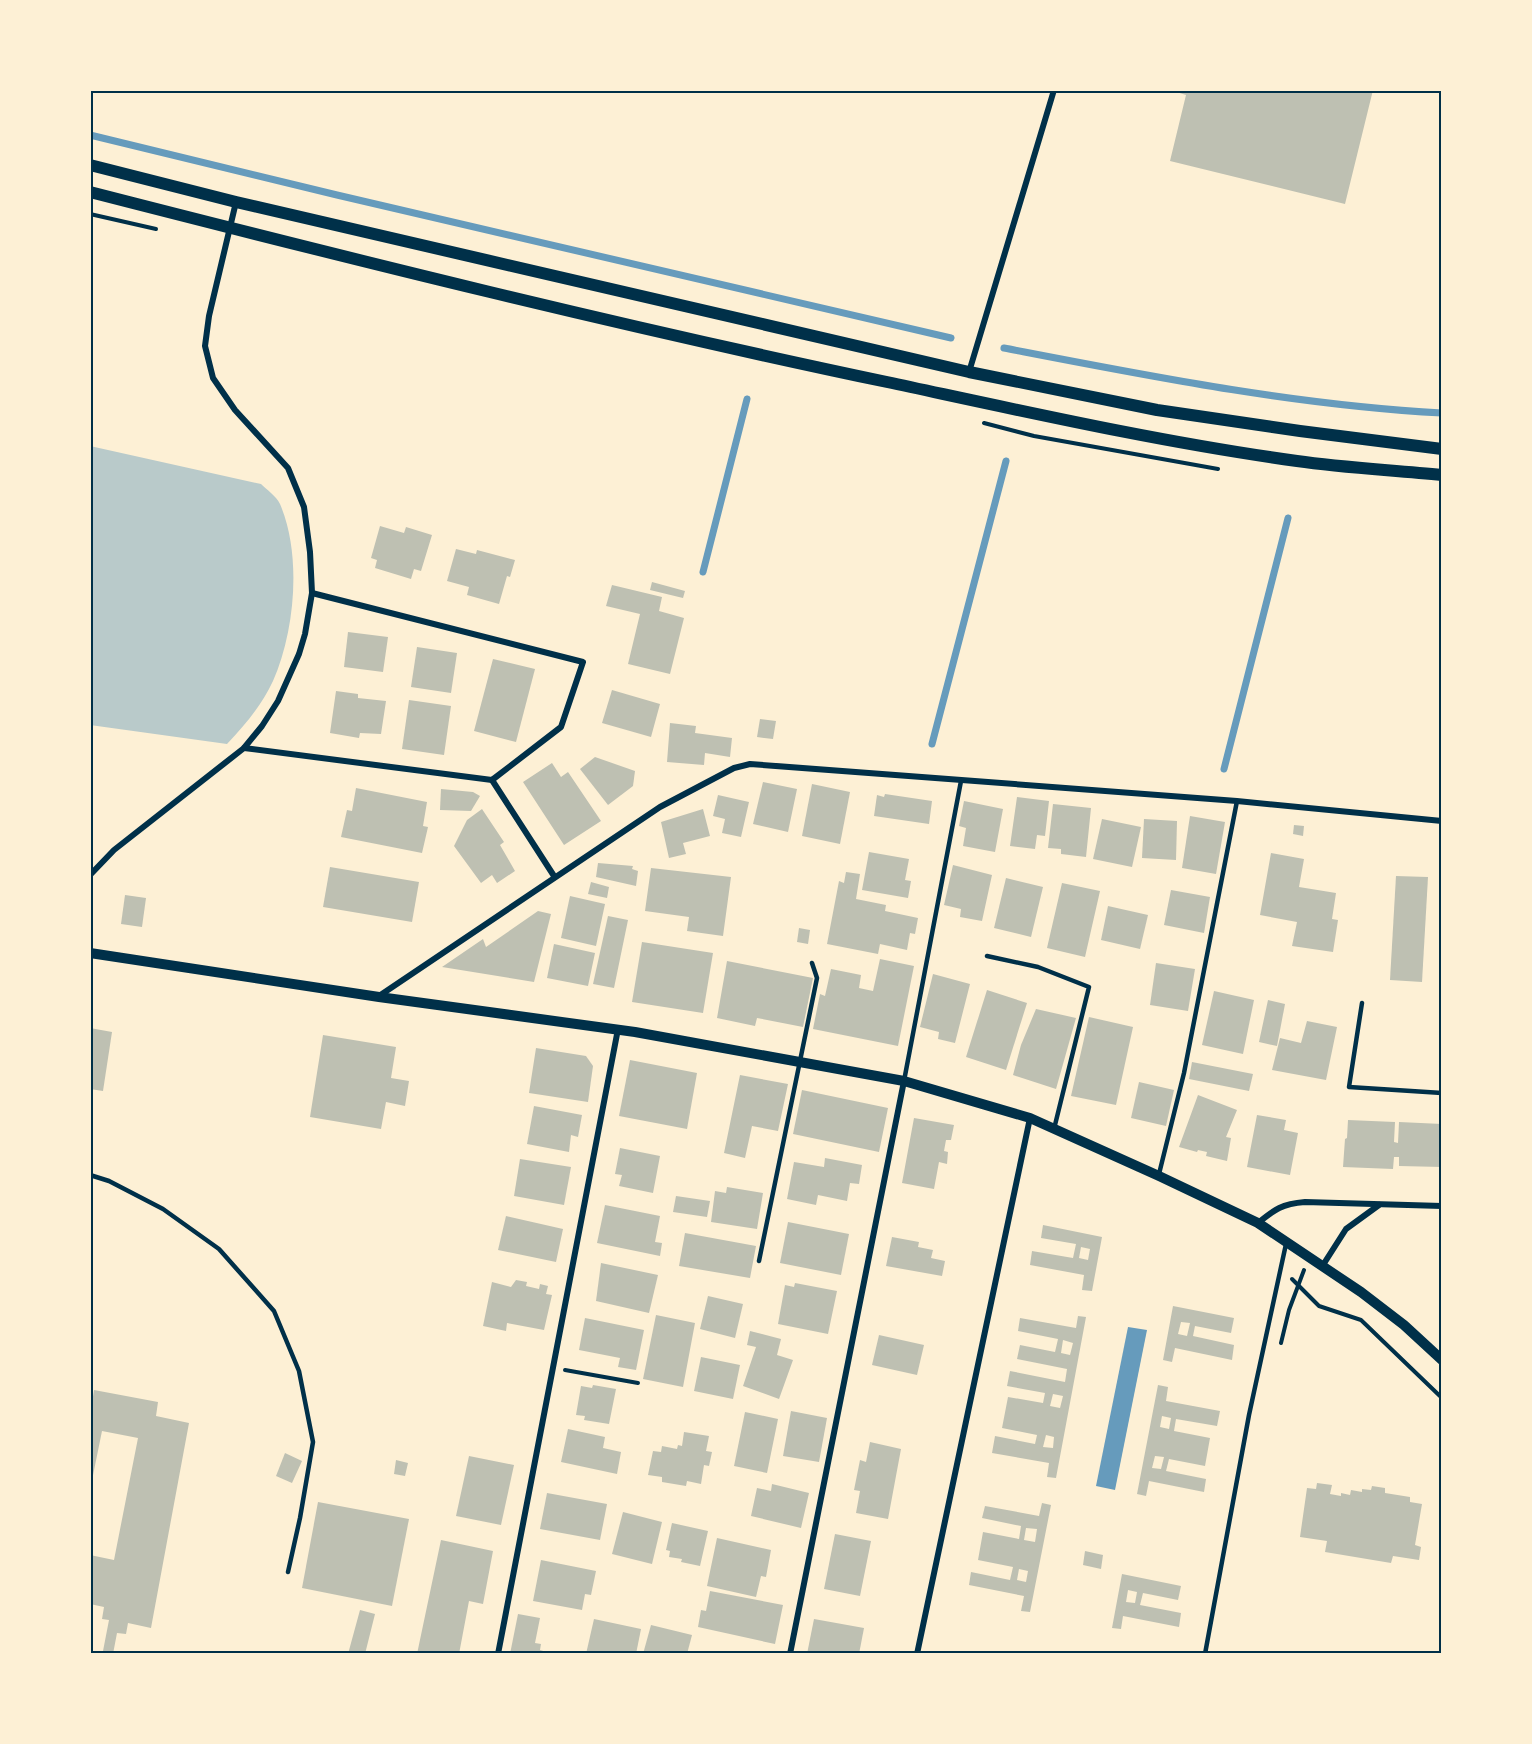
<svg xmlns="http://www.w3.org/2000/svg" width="1532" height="1744" font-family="'Roboto Condensed',sans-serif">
<rect width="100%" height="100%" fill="#fdf0d5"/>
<path fill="#b9caca" d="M90 446 261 484C267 490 276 496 280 504 302 555 295 631 273 681 262 705 245 725 227 744L90 725Z"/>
<path fill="#669bbc" d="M1128 1327 1147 1330 1115 1490 1096 1486Z"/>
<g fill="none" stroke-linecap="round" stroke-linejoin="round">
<g stroke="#669bbc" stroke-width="7">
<path d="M90 135 337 195 951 338"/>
<path d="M1004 348C1149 376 1294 405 1442 413"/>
<path d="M703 572 747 399"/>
<path d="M932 744 1006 461"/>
<path d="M1224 769 1288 518"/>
</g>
</g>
<g fill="#bec0b2" fill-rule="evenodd">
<path d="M1170 90H1373L1345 204 1170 161 1186 95Z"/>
<path d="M380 526 404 533 406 527 432 535 421 571 414 569 411 579 375 568 377 560 371 558Z"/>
<path d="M456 549 476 554 477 550 515 560 510 577 507 576 499 604 467 595 469 587 447 581Z"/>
<path d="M652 582 685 591 683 598 650 590Z"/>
<path d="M612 585 662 597 659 611 684 618 670 674 628 664 640 614 606 606Z"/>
<path d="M348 632 388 637 383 672 344 667Z"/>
<path d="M417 647 457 653 451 693 411 687Z"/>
<path d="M493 659 535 669 516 742 474 731Z"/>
<path d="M612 690 660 704 651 737 602 723Z"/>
<path d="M336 691 358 694V698L386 701 381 734 360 733 359 738 330 733Z"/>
<path d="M409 700 451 706 444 755 402 749Z"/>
<path d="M760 719 776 721 773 739 757 737Z"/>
<path d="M670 723 696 726 695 733 732 738 730 757 705 753 704 765 667 762Z"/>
<path d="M595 757 635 771 633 786 608 805 580 769Z"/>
<path d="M552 763 561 777 568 772 601 821 564 845 523 782Z"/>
<path d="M763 782 797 789 788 832 753 824Z"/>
<path d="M812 784 850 792 840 844 802 836Z"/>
<path d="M356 788 427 802 423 826 428 827 422 853 341 837 347 810 352 811Z"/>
<path d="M441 789 473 792 480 796 471 811 440 810Z"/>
<path d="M885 794 932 801 929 824 874 816 877 795 884 797Z"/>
<path d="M718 795 749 802 741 837 722 833 725 819 713 816Z"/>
<path d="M1017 797 1049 801 1045 836 1037 835 1035 849 1010 846Z"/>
<path d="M964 801 1003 809 995 852 963 846 966 828 959 826Z"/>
<path d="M1053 804 1091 808 1086 857 1061 854V849L1048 848Z"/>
<path d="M482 809 504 842 500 845 515 871 497 883 492 875 481 883 454 846 467 820Z"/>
<path d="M703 809 710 836 683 843 686 854 669 858 661 822Z"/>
<path d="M1190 816 1225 822 1216 874 1182 868Z"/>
<path d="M1102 819 1141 827 1132 867 1093 859Z"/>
<path d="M1144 819 1177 821 1176 860 1142 858Z"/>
<path d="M1294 825 1304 826 1303 836 1293 834Z"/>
<path d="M869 852 909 859 905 880 911 881 908 898 862 890Z"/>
<path d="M1271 853 1304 859 1299 887 1336 893 1332 919 1338 920 1333 952 1292 946 1297 922 1260 915Z"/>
<path d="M598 863 633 866 632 869 638 871 636 886 596 877Z"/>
<path d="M953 865 992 875 982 921 960 917 961 909 944 905Z"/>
<path d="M330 867 419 882 412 922 323 907Z"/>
<path d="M651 868 731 877 723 936 687 931 689 917 645 911Z"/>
<path d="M846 872 860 874 856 899 886 905 885 911 918 918 915 934 910 933 907 950 880 944 878 954 827 944 839 881 844 883Z"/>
<path d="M1396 876 1428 877 1422 982 1390 980Z"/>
<path d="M1006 878 1043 887 1031 937 994 928Z"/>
<path d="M591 882 609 887 607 898 588 894Z"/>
<path d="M1062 883 1100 891 1085 957 1047 948Z"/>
<path d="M1171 890 1210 897 1204 933 1164 925Z"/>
<path d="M125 895 146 898 142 927 121 924Z"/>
<path d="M570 896 605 904 596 946 561 938Z"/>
<path d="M1108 906 1148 915 1140 949 1101 940Z"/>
<path d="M538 911 551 914 534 982 442 967 483 939 486 947Z"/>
<path d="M608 916 628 920 614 988 593 984Z"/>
<path d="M799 928 810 930 808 944 797 942Z"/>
<path d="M642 942 713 953 703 1013 632 1002Z"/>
<path d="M554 944 595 953 588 986 547 978Z"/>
<path d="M880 959 914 966 898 1046 813 1029 820 994 825 996 831 969 861 975 859 988 873 991Z"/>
<path d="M727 961 813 978 803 1027 757 1018 755 1026 717 1018Z"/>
<path d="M1156 963 1195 969 1188 1011 1150 1005Z"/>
<path d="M933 974 970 984 955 1043 938 1039 939 1032 920 1027Z"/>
<path d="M987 990 1027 1003 1006 1070 966 1057Z"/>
<path d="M1214 991 1254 1000 1243 1054 1202 1045Z"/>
<path d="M1268 1000 1285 1004 1277 1046 1259 1042Z"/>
<path d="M1036 1009 1076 1018 1056 1089 1013 1075 1021 1045Z"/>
<path d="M1089 1017 1133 1027 1116 1105 1071 1096Z"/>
<path d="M1307 1021 1337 1027 1326 1080 1272 1070 1280 1038 1301 1043Z"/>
<path d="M90 1028 112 1032 103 1091 90 1089Z"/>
<path d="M323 1035 396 1047 391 1078 409 1081 405 1106 386 1102 381 1129 310 1117Z"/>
<path d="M536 1048 586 1056 593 1066 588 1102 529 1093Z"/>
<path d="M630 1060 697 1073 687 1129 619 1116Z"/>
<path d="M1192 1062 1253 1074 1249 1091 1189 1079Z"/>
<path d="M740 1075 788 1084 778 1131 752 1126 745 1158 724 1153Z"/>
<path d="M1139 1082 1174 1090 1166 1126 1131 1118Z"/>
<path d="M802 1090 888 1108 879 1152 793 1134Z"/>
<path d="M1198 1095 1237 1110 1226 1137 1231 1138 1227 1161 1206 1156 1207 1152 1198 1150 1197 1152 1179 1147Z"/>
<path d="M534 1106 582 1115 578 1137 571 1135 569 1152 527 1144Z"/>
<path d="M1257 1115 1286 1120 1284 1130 1298 1133 1290 1175 1247 1167Z"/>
<path d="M914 1118 954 1125 951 1140H946L944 1151 948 1152 947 1164 939 1162 934 1189 902 1183Z"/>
<path d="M1348 1120 1395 1122 1394 1142 1398 1143 1399 1122 1442 1124 1440 1159H1442V1167L1399 1166V1157H1394L1393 1169 1343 1167 1345 1139 1347 1138Z"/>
<path d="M620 1148 660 1156 653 1193 619 1186 622 1175 615 1174Z"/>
<path d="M825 1158 862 1165 859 1184 850 1183 847 1201 818 1195 816 1205 787 1199 794 1162 824 1167Z"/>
<path d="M520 1159 571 1167 564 1205 514 1196Z"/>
<path d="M727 1187 763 1193 757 1229 711 1222 715 1191 726 1193Z"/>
<path d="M676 1196 710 1201 707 1217 673 1212Z"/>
<path d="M605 1205 660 1216 655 1242 662 1243 660 1256 597 1243Z"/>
<path d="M506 1216 563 1229 556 1262 498 1250Z"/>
<path d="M788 1222 849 1234 841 1275 780 1263Z"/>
<path d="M1043 1225 1102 1237 1092 1291 1082 1290 1084 1275 1030 1265 1032 1251 1073 1258 1076 1244 1041 1238ZM1081 1247 1090 1249 1088 1260 1079 1258Z"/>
<path d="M685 1233 756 1246 750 1278 679 1266Z"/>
<path d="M892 1237 919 1242 918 1247 933 1250 931 1258 945 1261 942 1276 886 1266Z"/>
<path d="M601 1263 658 1275 649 1313 596 1301Z"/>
<path d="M516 1280 527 1282 526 1286 539 1289 540 1284 548 1286 546 1294 552 1295 544 1330 507 1323 506 1331 483 1326 492 1282 511 1287Z"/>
<path d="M795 1283 837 1291 828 1334 778 1324 785 1285 794 1287Z"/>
<path d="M708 1296 743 1304 735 1338 700 1329Z"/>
<path d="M1173 1306 1234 1318 1231 1333 1195 1326 1193 1336 1234 1345 1232 1360 1175 1348 1172 1362 1163 1360ZM1181 1322 1190 1323 1187 1336 1178 1334Z"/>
<path d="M656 1315 695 1323 683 1387 643 1379Z"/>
<path d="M1078 1316 1086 1317 1056 1478 1047 1477 1049 1463 992 1453 995 1436 1035 1444 1037 1435 1002 1428 1008 1397 1043 1403 1045 1393 1007 1386 1010 1371 1065 1382 1067 1369 1017 1359 1020 1345 1055 1352 1058 1339 1018 1331 1020 1318 1076 1328ZM1063 1340 1073 1343 1070 1355 1061 1353ZM1053 1394 1063 1396 1060 1408 1050 1406ZM1046 1435 1054 1437 1053 1448 1043 1447Z"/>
<path d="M585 1318 644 1330 636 1370 618 1367 620 1358 579 1350Z"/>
<path d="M750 1331 781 1339 777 1355 793 1360 779 1399 743 1386 756 1347 747 1345Z"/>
<path d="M879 1335 924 1345 917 1375 872 1365Z"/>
<path d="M701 1357 740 1365 733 1399 694 1391Z"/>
<path d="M593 1385 616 1389 609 1424 584 1420 585 1416 576 1415 581 1386 592 1388Z"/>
<path d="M1158 1385 1168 1387 1166 1401 1220 1411 1217 1426 1176 1419 1174 1431 1210 1438 1205 1466 1169 1459 1166 1471 1206 1479 1204 1492 1149 1481 1146 1496 1137 1494ZM1162 1416 1171 1418 1169 1429 1160 1427ZM1155 1456 1164 1457 1161 1469 1152 1468Z"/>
<path d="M94 1390 158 1402 156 1416 189 1423 151 1628 128 1623 126 1634 117 1633 113 1654H99L100 1651H103L109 1620 102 1619 104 1607 90 1604V1555L114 1560 138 1438 102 1431 90 1490V1403H92Z"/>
<path d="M791 1411 827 1418 819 1462 783 1456Z"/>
<path d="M745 1412 778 1419 767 1473 734 1466Z"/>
<path d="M568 1429 605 1437 603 1448 621 1452 617 1474 561 1462Z"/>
<path d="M684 1432 709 1436 706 1451 712 1452 709 1466 704 1465 701 1484 687 1481 686 1486 662 1482V1477L648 1475 653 1451 661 1452 662 1446 677 1449 678 1445 682 1446Z"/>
<path d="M870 1442 901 1449 888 1519 856 1513 860 1491 854 1490 860 1460 866 1462Z"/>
<path d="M285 1453 302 1461 292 1483 276 1476Z"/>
<path d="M469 1456 514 1465 501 1525 456 1516Z"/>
<path d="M396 1460 408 1463 405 1476 394 1474Z"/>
<path d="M1317 1483 1332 1485 1330 1494 1341 1496V1493L1350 1495 1351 1490 1362 1492V1489L1371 1490 1372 1486 1385 1488V1493L1410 1497V1502L1422 1504 1415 1545 1421 1547 1419 1560 1393 1556 1391 1563 1325 1552 1327 1541 1300 1537 1307 1488 1316 1489Z"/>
<path d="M772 1484 809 1493 801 1528 751 1516 757 1488 771 1491Z"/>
<path d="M547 1493 607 1504 600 1540 540 1529Z"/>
<path d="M318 1502 409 1519 392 1606 302 1588Z"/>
<path d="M1042 1503 1051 1505 1030 1612 1021 1611 1024 1596 969 1585 971 1572 1010 1580 1013 1567 978 1560 983 1532 1019 1539 1021 1526 982 1518 985 1506 1039 1516ZM1026 1528 1037 1529 1035 1542 1024 1540ZM1019 1569 1028 1571 1026 1582 1017 1580Z"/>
<path d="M623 1512 662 1522 652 1564 612 1554Z"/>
<path d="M672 1523 708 1531 700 1566 681 1562 682 1559 669 1557 670 1551 666 1550Z"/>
<path d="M835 1534 871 1541 860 1596 824 1589Z"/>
<path d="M717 1538 771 1550 766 1577 761 1576 756 1597 707 1586Z"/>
<path d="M441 1540 493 1551 483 1604 469 1601 459 1654H417Z"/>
<path d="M1085 1551 1103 1555 1101 1569 1083 1565Z"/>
<path d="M541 1560 596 1571 591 1595 585 1594 582 1610 533 1601Z"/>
<path d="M1122 1574 1181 1586 1178 1600 1143 1593 1140 1605 1181 1613 1179 1627 1123 1616 1121 1629 1112 1628ZM1128 1590 1137 1592 1135 1603 1126 1602Z"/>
<path d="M710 1591 783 1605 775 1644 698 1627 701 1610 706 1611Z"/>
<path d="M360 1610 375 1614 365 1654H348Z"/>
<path d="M518 1614 540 1618 535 1643 541 1644 540 1650 553 1654H510Z"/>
<path d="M594 1619 641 1629 636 1654H586Z"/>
<path d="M814 1619 864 1628 859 1654H807Z"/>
<path d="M651 1625 692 1635 687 1654H643Z"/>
</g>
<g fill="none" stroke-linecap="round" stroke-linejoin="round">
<g stroke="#003049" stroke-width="4">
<path d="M90 214 156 229"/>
<path d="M984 423 1034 436 1218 469"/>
<path d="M1292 1279 1319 1306 1361 1320 1442 1398"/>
<path d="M1281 1343 1289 1310 1304 1270"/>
<path d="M565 1370 638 1383"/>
</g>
<g stroke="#003049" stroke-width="4.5">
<path d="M987 956 1038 967 1089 987 1054 1129"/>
<path d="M1362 1003 1349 1087 1442 1093"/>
<path d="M904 1081 961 781"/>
<path d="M1159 1174 1184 1073 1237 801"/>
<path d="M90 1175 109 1181 163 1209 219 1249 274 1311 299 1371 313 1442 300 1518 288 1572"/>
<path d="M759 1261 817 978 812 963"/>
<path d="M1205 1654 1249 1415 1286 1244"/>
</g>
<g stroke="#003049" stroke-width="6">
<path d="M969 372 1054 90"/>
<path d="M244 748 492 780 561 727 583 662 312 593"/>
<path d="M492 780 554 876"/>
<path d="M90 875 114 850 244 748 262 726 278 701 299 654 305 634 312 593 310 552 304 507 288 468 235 410 213 378 205 346 209 316 236 202"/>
<path d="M379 996 660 807 734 768 750 764 1237 801 1442 821"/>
<path d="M1258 1223C1275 1209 1282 1204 1305 1202L1442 1206"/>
<path d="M1323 1265 1346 1229 1379 1205"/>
<path d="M498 1654 618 1029"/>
<path d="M790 1654 904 1081"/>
<path d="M917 1654 1030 1118"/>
</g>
<path stroke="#003049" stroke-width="10" d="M90 953 379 997 635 1032 904 1081 1030 1118 1159 1176 1258 1223 1361 1292 1404 1325 1442 1360"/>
<g stroke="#003049" stroke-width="12">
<path d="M90 165 236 202 969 372 1157 410 1300 431 1442 449"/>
<path d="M90 192C355 260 620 326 887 382 1023 411 1159 442 1297 461 1345 468 1394 470 1442 475"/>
</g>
</g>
<rect width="1532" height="1744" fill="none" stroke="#fdf0d5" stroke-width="183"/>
<rect x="92" y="92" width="1348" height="1560" fill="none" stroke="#003049" stroke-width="2"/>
</svg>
